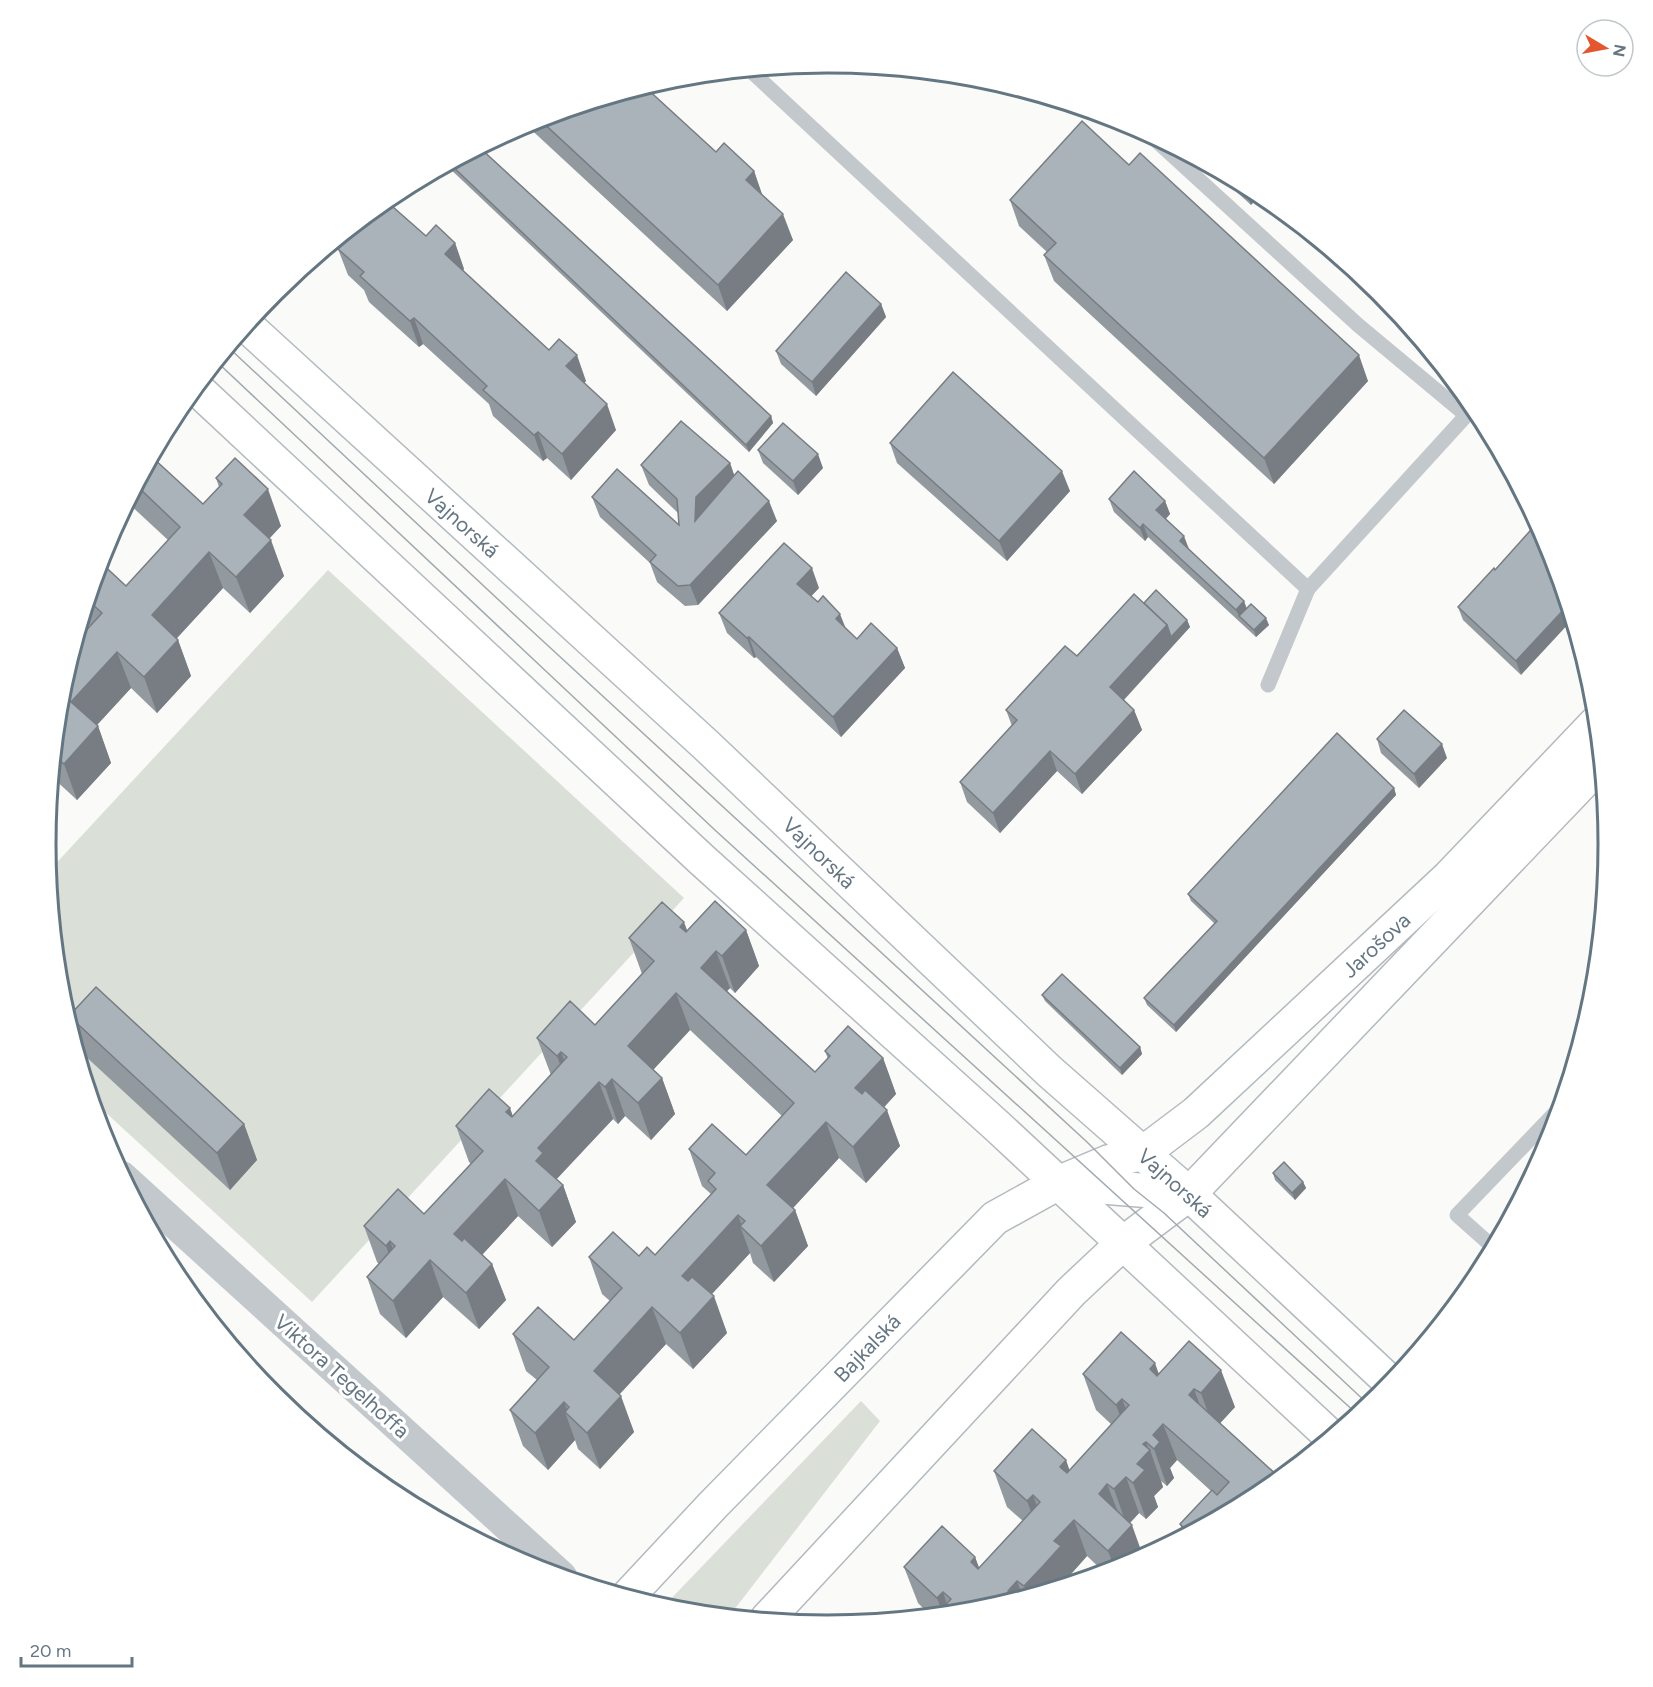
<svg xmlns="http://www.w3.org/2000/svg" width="1653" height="1687" font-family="Figtree,sans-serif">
<rect width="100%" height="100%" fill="#fafaf8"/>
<g fill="#dadfd7">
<path d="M328 570 684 898 312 1302 92 1100 60 996 48 872Z"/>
<path d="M861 1401 880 1421 730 1615 674 1610 663 1607Z"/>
</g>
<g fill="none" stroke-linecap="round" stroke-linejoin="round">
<g stroke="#b3babf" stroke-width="36">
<g id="secondary">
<path d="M246 325 706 745 1049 1071 1189 1194 1390 1382"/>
<path d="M195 387 701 859 997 1126 1330 1436"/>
<path d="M1065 1184 1189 1194"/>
<path d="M628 1596 713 1505 995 1218 1058 1183 1108 1162 1143 1153 1196 1113 1449 877 1596 723"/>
<path d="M767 1619 1071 1292 1122 1244 1189 1194 1600 764"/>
</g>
</g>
<g stroke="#c3c8cc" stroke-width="15">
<path d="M750 70 1308 589 1268 685"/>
<path d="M1149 134 1358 325 1466 415"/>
<path d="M1308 589 1474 407"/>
<path d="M1493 1247 1457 1215 1558 1110"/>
</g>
<path stroke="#c3c8cc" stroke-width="30" d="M122 1176 562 1576"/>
<use href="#secondary" stroke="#fff" stroke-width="33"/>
<g stroke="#a2aab0" stroke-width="1.5">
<path d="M228 347 519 619 1087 1142 1134 1189 1164 1213 1369 1405"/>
<path d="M216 361 716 831 1357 1414"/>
</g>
</g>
<g fill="#929a9f">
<path d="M644 86 716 152 754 171 762 195 793 240 727 311 524 123Z"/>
<path d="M479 147 771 416 773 423 749 452 446 165Z"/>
<path d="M1206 164 1261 194 1275 206 1269 211 1256 199 1251 205Z"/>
<path d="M1129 165 1368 381 1274 484 1054 281 1044 255 1047 252 1019 226 1010 200Z"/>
<path d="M401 189 389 203 426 236 455 243 464 269 462 271 549 350 586 381 584 383 616 430 571 480 547 458 543 461 493 416 489 404 423 344 419 347 369 302 364 290 348 275 338 249 354 231 351 228 393 194Z"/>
<path d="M881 304 886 317 816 396 781 364 776 351Z"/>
<path d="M890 443 1070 491 1007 561 897 463Z"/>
<path d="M758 450 823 468 798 495 763 463Z"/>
<path d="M152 457 203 504 219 487 216 478 281 526 269 538 284 576 250 613 223 588 177 638 178 640 191 676 157 713 131 688 97 725 98 726 111 763 77 800 52 777 60 691 82 635 90 626 82 619 99 561 126 586 168 540 127 502Z"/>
<path d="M730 463 734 476 777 521 698 605 685 606 657 582 650 563 600 517 592 497 679 525 678 513 649 485 641 465Z"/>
<path d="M1109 499 1165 501 1170 514 1166 519 1189 550 1244 601 1246 608 1269 625 1256 637 1148 537 1145 541 1114 512Z"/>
<path d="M1494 568 1521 675 1463 620 1458 607Z"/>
<path d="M819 588 811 596 857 639 897 648 905 668 841 737 756 657 754 658 727 633 719 613Z"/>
<path d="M1144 603 1187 620 1190 627 1124 700 1134 710 1142 730 1082 794 1057 771 1000 833 967 802 960 782 1012 726 1006 710Z"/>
<path d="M1377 739 1447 758 1419 788 1381 753Z"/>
<path d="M1394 788 1396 795 1176 1032 1147 1005 1144 998 1215 924 1191 901 1188 894Z"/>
<path d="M687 930H746L759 966 735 993 730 988 727 991 815 1072 828 1059 825 1051 883 1058 896 1094 884 1107 900 1146 866 1183 839 1158 793 1208 795 1210 808 1246 774 1282 753 1263 750 1253 712 1294 727 1333 693 1369 666 1344 619 1394 634 1432 600 1469 578 1449 575 1440 548 1470 523 1446 510 1410 537 1380 526 1371 513 1334 574 1340 610 1301 602 1294 589 1257 655 1255 711 1194 702 1186 689 1149 746 1155 782 1116 690 1030 653 1070 662 1078 675 1114 651 1140 625 1116 618 1124 613 1119 556 1179 563 1185 576 1222 552 1247 518 1216 482 1255 492 1264 506 1300 479 1329 443 1297 406 1338 380 1314 367 1277 379 1264 377 1262 364 1226 424 1214 471 1164 469 1162 456 1126 513 1116 551 1075 537 1038 595 1025 642 974 629 938Z"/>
<path d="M1042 995 1140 1047 1142 1054 1122 1075 1045 1001Z"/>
<path d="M69 1016 244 1124 257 1160 230 1190 82 1053Z"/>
<path d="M1273 1173 1303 1182 1306 1188 1295 1200 1275 1180Z"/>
<path d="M1159 1373 1235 1407 1220 1423 1260 1493 1184 1534 1180 1524 1211 1491 1177 1460 1170 1468 1174 1478 1167 1486 1161 1481 1163 1487 1154 1496 1158 1507 1146 1519 1139 1513 1130 1523 1125 1566 1104 1572 1087 1556 1071 1574 1074 1581 979 1610 930 1615 918 1603 904 1567 975 1557 979 1568 1023 1521 1007 1507 994 1471 1066 1460 1069 1471 1112 1425 1096 1410 1083 1374Z"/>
</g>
<g fill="#777d82">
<path d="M754 171 763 197 746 180Z"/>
<path d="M1244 185 1253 190 1256 199 1251 205Z"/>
<path d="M401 189 359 235 374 209 393 194Z"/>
<path d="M1264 196 1275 206 1269 211Z"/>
<path d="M783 214 793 240 727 311 718 285Z"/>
<path d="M455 243 464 269 454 280 445 254Z"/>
<path d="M881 304 886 317 816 396 812 382Z"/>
<path d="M414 318 423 344 419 347 410 321Z"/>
<path d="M577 355 586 381 576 392 566 366Z"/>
<path d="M1359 355 1368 381 1274 484 1264 458Z"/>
<path d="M607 404 616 430 571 480 562 454Z"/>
<path d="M771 416 773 423 749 452 746 445Z"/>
<path d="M538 432 547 458 543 461 534 435Z"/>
<path d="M818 454 823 468 798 495 793 481Z"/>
<path d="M730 463 737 483 695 521 696 497Z"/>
<path d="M1062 471 1070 491 1007 561 999 541Z"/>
<path d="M268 489 281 526 258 551 244 515Z"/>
<path d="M769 501 777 521 698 605 690 585Z"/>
<path d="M1165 501 1170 514 1161 523 1156 510Z"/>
<path d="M1143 524 1148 537 1145 541 1140 528Z"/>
<path d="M1184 536 1189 549 1180 541Z"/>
<path d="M271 540 284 576 250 613 236 577Z"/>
<path d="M209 552 223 588 165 651 152 615Z"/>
<path d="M812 568 819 588 804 604 797 584Z"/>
<path d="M1244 601 1249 615 1239 616 1236 610Z"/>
<path d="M1567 606 1572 620 1521 675 1516 661Z"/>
<path d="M840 614 848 634 836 619Z"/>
<path d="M1266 618 1269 625 1256 637 1254 630Z"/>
<path d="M1187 620 1190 627 1117 707 1110 687 1167 625Z"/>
<path d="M749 637 756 657 754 658 747 638Z"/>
<path d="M178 640 191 676 157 713 144 677Z"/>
<path d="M897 648 905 668 841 737 833 717Z"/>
<path d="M117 652 131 688 85 738 71 702Z"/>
<path d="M1134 710 1142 730 1082 794 1075 774Z"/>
<path d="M98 726 111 763 77 800 64 764Z"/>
<path d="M1442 744 1447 758 1419 788 1414 774Z"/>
<path d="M1050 751 1057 771 1000 833 993 813Z"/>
<path d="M1394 788 1396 795 1176 1032 1174 1025Z"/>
<path d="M684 922 698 959 680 927Z"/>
<path d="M746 930 759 966 735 993 722 956Z"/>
<path d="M716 951 730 988 714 1004 701 968Z"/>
<path d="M676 993 690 1030 641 1083 628 1046Z"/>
<path d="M1140 1047 1142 1054 1122 1075 1120 1068Z"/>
<path d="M561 1052 574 1088 570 1092 557 1056Z"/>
<path d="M883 1058 896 1094 868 1125 855 1088Z"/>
<path d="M662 1078 675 1114 651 1140 638 1103Z"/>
<path d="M612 1079 625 1116 618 1124 605 1087Z"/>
<path d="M599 1082 613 1119 554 1182 536 1161 538 1148Z"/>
<path d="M510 1108 523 1144 506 1112Z"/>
<path d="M887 1110 900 1146 866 1183 853 1147Z"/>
<path d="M826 1122 839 1158 781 1221 767 1185Z"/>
<path d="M244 1124 257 1160 230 1190 217 1153Z"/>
<path d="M505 1179 518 1216 467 1271 454 1234Z"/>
<path d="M1303 1182 1306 1188 1295 1200 1292 1193Z"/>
<path d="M563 1185 576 1222 552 1247 539 1211Z"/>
<path d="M795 1210 808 1246 774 1282 761 1246Z"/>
<path d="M738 1215 743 1229 740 1226 750 1253 695 1312 682 1276Z"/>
<path d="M390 1241 403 1278 399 1282 386 1246Z"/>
<path d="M430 1260 443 1297 406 1338 393 1301Z"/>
<path d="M492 1264 506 1300 479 1329 466 1293Z"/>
<path d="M714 1296 727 1333 693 1369 680 1333Z"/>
<path d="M652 1307 666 1344 607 1408 594 1371Z"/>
<path d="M1155 1363 1168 1400 1150 1369Z"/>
<path d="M1221 1370 1235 1407 1214 1430 1201 1393Z"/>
<path d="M1194 1389 1207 1425 1189 1395Z"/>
<path d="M621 1396 634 1432 600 1469 587 1433Z"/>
<path d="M1122 1399 1136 1435 1130 1442 1116 1405Z"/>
<path d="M564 1402 569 1415 565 1412 575 1440 548 1470 535 1433Z"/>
<path d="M1163 1424 1177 1460 1170 1468 1174 1478 1167 1486 1154 1449 1153 1435Z"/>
<path d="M1146 1442 1149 1451 1150 1450 1163 1487 1154 1496 1158 1507 1146 1519 1133 1483 1137 1464 1143 1444Z"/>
<path d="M1066 1460 1079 1497 1060 1467Z"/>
<path d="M1126 1477 1139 1513 1127 1526 1114 1489Z"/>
<path d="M1107 1484 1121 1520 1099 1494Z"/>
<path d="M1033 1495 1046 1532 1041 1538 1027 1501Z"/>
<path d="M1074 1520 1087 1556 1071 1574 1074 1581 1027 1595 1024 1586 1054 1541Z"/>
<path d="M1132 1525 1143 1556 1125 1566 1115 1569 1108 1551Z"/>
<path d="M975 1557 989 1594 971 1562Z"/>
<path d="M1017 1581 1023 1597 1011 1600 1008 1591Z"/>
<path d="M943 1592 950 1613 943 1614 937 1598Z"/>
</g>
<g fill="#aab3b9" stroke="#777d82" stroke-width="1.5">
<path d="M644 86 716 152 724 143 754 171 746 180 783 214 718 285 538 118Z"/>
<path d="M1082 121 1129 165 1140 153 1359 355 1264 458 1044 255 1056 243 1010 200Z"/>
<path d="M479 147 771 416 746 445 449 163Z"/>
<path d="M385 200 426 236 436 225 455 243 445 254 549 350 559 339 577 355 566 366 607 404 562 454 538 432 534 435 483 390 487 386 414 318 410 321 360 276 364 272 338 249 373 210Z"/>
<path d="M373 210 356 228 354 225Z"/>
<path d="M846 272 881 304 812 382 776 351Z"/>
<path d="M953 372 1062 471 999 541 890 443Z"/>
<path d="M681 421 730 463 696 497 695 521 738 471 769 501 690 585 678 586 650 562 656 555 592 497 617 469 679 525 677 499 641 465Z"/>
<path d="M783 423 818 454 793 481 758 450Z"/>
<path d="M152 457 203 504 222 484 216 478 235 458 268 489 244 515 271 540 236 577 209 552 152 615 178 640 144 677 117 652 71 702 98 726 64 764 54 755 60 691 78 631 82 635 102 613 88 600 99 561 126 586 180 527 136 485Z"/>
<path d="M1134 471 1165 501 1156 510 1184 536 1180 541 1244 601 1236 610 1143 524 1140 528 1109 499Z"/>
<path d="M1537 523 1549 545 1567 606 1516 661 1458 607 1494 568 1495 570Z"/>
<path d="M784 543 812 568 797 584 818 602 823 596 840 614 836 619 857 639 871 623 897 648 833 717 749 637 747 638 719 613Z"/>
<path d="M1156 590 1187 620 1171 637 1167 625 1144 603Z"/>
<path d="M1134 594 1167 625 1110 687 1134 710 1075 774 1050 751 993 813 960 782 1017 720 1006 710 1065 646 1077 656Z"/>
<path d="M1251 604 1266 618 1254 630 1239 616Z"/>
<path d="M1404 710 1442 744 1414 774 1377 739Z"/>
<path d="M1337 733 1394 788 1174 1025 1144 998 1217 921 1188 894Z"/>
<path d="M715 901 746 930 722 956 716 951 701 968 815 1072 830 1056 825 1051 848 1026 883 1058 855 1088 862 1094 865 1090 887 1110 853 1147 826 1122 767 1185 795 1210 761 1246 740 1226 745 1221 738 1215 682 1276 688 1281 692 1277 714 1296 680 1333 652 1307 594 1371 621 1396 587 1433 565 1412 569 1407 564 1402 535 1433 510 1410 549 1367 513 1334 538 1307 574 1340 622 1288 589 1257 613 1232 639 1256 647 1247 655 1255 716 1189 708 1181 715 1173 689 1149 712 1124 746 1155 794 1103 676 993 628 1046 662 1078 638 1103 612 1079 605 1087 599 1082 538 1148 543 1153 536 1161 563 1185 539 1211 505 1179 454 1234 462 1241 464 1238 492 1264 466 1293 430 1260 393 1301 367 1277 395 1246 390 1241 386 1246 364 1226 398 1189 424 1214 483 1151 456 1126 489 1089 510 1108 506 1112 512 1117 567 1057 561 1052 557 1056 537 1038 570 1001 595 1025 654 961 629 938 662 902 684 922 680 927 686 932Z"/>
<path d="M1062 974 1140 1047 1120 1068 1042 995Z"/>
<path d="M96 987 244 1124 217 1153 69 1016Z"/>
<path d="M1284 1162 1303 1182 1292 1193 1273 1173Z"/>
<path d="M1121 1332 1155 1363 1150 1369 1157 1376 1189 1341 1221 1370 1201 1393 1194 1389 1189 1395 1280 1478 1260 1493 1188 1532 1180 1524 1212 1490 1217 1495 1229 1482 1163 1424 1153 1435 1160 1442 1154 1449 1146 1442 1143 1444 1150 1450 1137 1464 1145 1470 1133 1483 1126 1477 1114 1489 1107 1484 1099 1494 1132 1525 1108 1551 1074 1520 1054 1541 1061 1546 1043 1566 1024 1586 1017 1581 1008 1591 1016 1599 979 1610 937 1614 951 1599 943 1592 937 1598 904 1567 942 1526 975 1557 971 1562 978 1569 1040 1502 1033 1495 1027 1501 994 1471 1032 1429 1066 1460 1060 1467 1067 1473 1129 1405 1122 1399 1116 1405 1083 1374Z"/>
</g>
<g text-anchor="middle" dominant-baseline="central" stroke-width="6" stroke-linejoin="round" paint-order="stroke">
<g font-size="21" fill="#657683" stroke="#fff">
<text transform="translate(462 523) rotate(42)">Vajnorská</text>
<text transform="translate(819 853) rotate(44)">Vajnorská</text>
<text transform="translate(1376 945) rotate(-43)">Jarošova</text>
<text transform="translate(1175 1183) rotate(42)">Vajnorská</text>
<text transform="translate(867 1348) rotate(-46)">Bajkalská</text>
<text transform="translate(342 1376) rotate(42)">Viktora Tegelhoffa</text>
</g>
</g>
<path d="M0 0H1653V1687H0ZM56 844a771 771 0 1 1 1542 0a771 771 0 1 1-1542 0Z" fill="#fff" fill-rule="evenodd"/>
<path fill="none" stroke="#657683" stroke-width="3" d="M56 844a771 771 0 1 1 1542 0a771 771 0 1 1-1542 0Z"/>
<g transform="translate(1605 48) rotate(100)"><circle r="28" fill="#ffffff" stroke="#c1c8cd" stroke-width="1.5"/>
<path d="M0-4.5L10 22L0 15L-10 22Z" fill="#e4572e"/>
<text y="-9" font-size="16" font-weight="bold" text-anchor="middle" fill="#657683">N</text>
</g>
<path d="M21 1657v9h111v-9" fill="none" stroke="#657683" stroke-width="3"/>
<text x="30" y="1657" font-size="18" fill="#657683" stroke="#ffffff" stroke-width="4.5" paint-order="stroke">20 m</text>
</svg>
